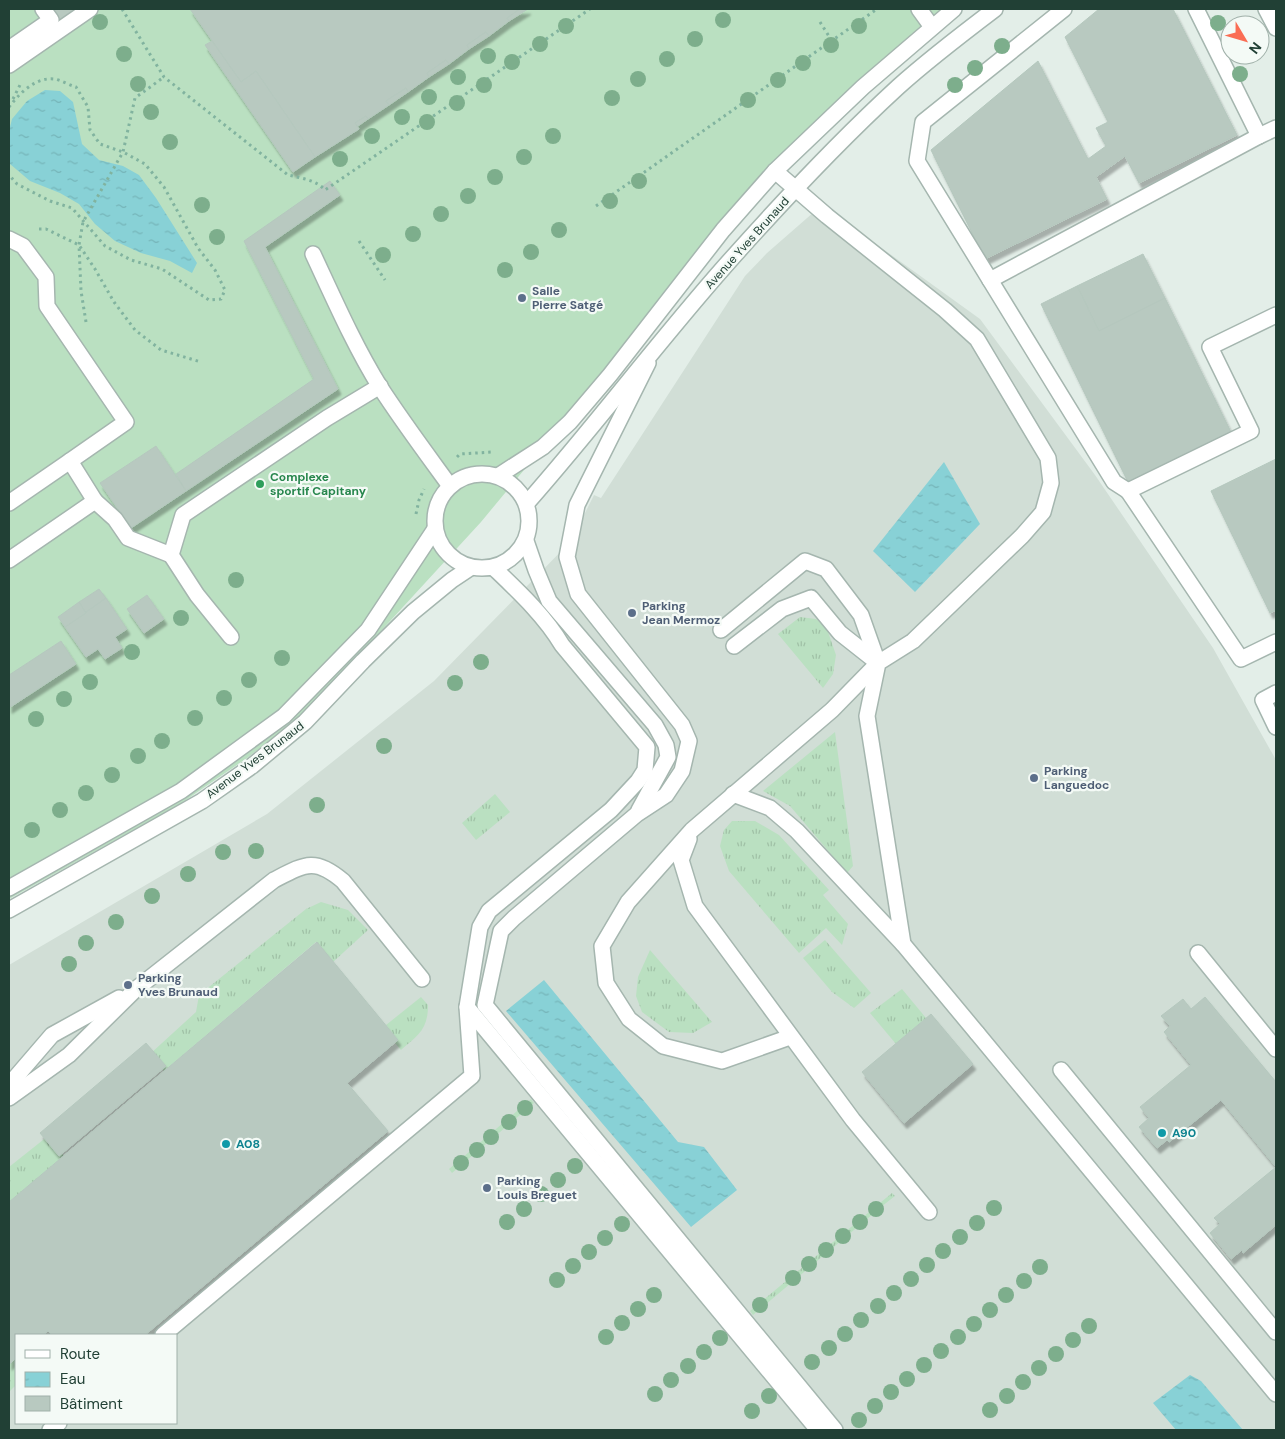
<svg xmlns="http://www.w3.org/2000/svg" width="1285" height="1439" font-family="'DM Sans',sans-serif">
<defs>
<pattern id="grass-tufts" width="24" height="20" patternUnits="userSpaceOnUse" patternTransform="scale(1.25)"><rect width="24" height="20" fill="#bae0c1"/><path d="M3 7l-1-3M5 7V3M7 7l1-3M15 17l-1-3M17 17v-4M19 17l1-3" fill="none" stroke="#a0c1a6"/></pattern>
<pattern id="water-ripples" width="26" height="14" patternUnits="userSpaceOnUse" patternTransform="scale(1.25)"><rect width="26" height="14" fill="#88d1d6"/><path d="M2 4q2-2 4 0t4 0M15 11q2-2 4 0t4 0" fill="none" stroke="#75b4b8"/></pattern>
<filter id="shadow"><feDropShadow dx="3" dy="5.5" stdDeviation="1" flood-color="#0004"/></filter>
</defs>
<rect width="100%" height="100%" fill="#e3eee8"/>
<path fill="#d1ded6" fill-rule="evenodd" d="M822 205 980 319 1095 475 1213 648 1276 760V1430H9V965L267 814 434 681 576 536 580 523 594 495 601 498 745 276 767 253ZM16 1335H176V1423H16Z"/>
<g fill="url(#grass-tufts)">
<path d="M800 617 816 619 826 626 836 655 833 674 823 688 778 634Z"/>
<path d="M835 732 853 866 847 873 790 806 763 791Z"/>
<path d="M495 794 510 812 476 840 462 823Z"/>
<path d="M732 821H755L779 835 829 890 823 895 848 924 842 945 826 928 799 953 729 871 720 846 724 830Z"/>
<path d="M321 902 348 910 368 930 333 962 316 942 164 1071 150 1054 196 1012 199 995 306 909Z"/>
<path d="M825 940 871 993 854 1008 832 992 803 958Z"/>
<path d="M650 950 712 1022 693 1033 669 1032 642 1012 636 996 638 977Z"/>
<path d="M902 989 926 1018 896 1044 870 1013Z"/>
<path d="M421 997 428 1005C428 1030 418 1035 401 1050L395 1043 398 1040 386 1025Z"/>
<path d="M531 1099 534 1103 452 1173 449 1169Z"/>
<path d="M48 1136 64 1156 9 1202V1167Z"/>
<path d="M892 1193 895 1196 886 1203 753 1315 750 1311Z"/>
<path d="M16 1358V1385L9 1392V1365Z"/>
</g>
<path fill="#bae0c1" d="M9 9H944L828 120 543 447 481 522 358 656 294 722 247 758 180 804 9 899Z"/>
<g fill="url(#water-ripples)">
<path d="M45 90 60 91 73 102 82 144 99 160 123 166 139 175 156 198 197 263 192 273 170 261 141 253 115 241 95 224 79 204 60 193 30 181 10 164 9 158V131L12 119 27 101Z"/>
<path d="M944 462 980 524 915 592 873 551Z"/>
<path d="M544 980 678 1142 704 1147 737 1190 691 1227 506 1011Z"/>
<path d="M1190 1375 1201 1381 1243 1430H1176L1153 1403Z"/>
</g>
<g fill="#b8c9c0" stroke="#b5c8be" filter="url(#shadow)">
<path d="M49 9H76L59 22Z"/>
<path d="M190 9H520L507 18 509 21 489 36 486 32 467 45 469 49 449 64 446 60 427 73 429 77 408 92 406 88 386 101 389 105 368 119 366 116 355 123 359 129 315 157 256 71 241 82Z"/>
<path d="M520 9H528L509 21 507 18Z"/>
<path d="M1099 9H1173L1237 135 1139 183 1125 156 1096 177 1107 199 985 259 931 150 1038 61 1088 159 1106 146 1096 128 1108 122 1065 37Z"/>
<path d="M486 32 489 36 469 49 467 45Z"/>
<path d="M212 41 241 82 256 71 315 157 293 172 205 45Z"/>
<path d="M446 60 449 64 429 77 427 73Z"/>
<path d="M406 88 408 92 389 105 386 101Z"/>
<path d="M366 116 368 119 358 126 355 123Z"/>
<path d="M330 181 340 195 265 247 338 389 186 491 176 474 314 379 244 241Z"/>
<path d="M1143 254 1165 298 1099 331 1077 286Z"/>
<path d="M1077 286 1099 331 1165 298 1231 432 1128 482 1041 304Z"/>
<path d="M156 446 186 491 131 528 100 483Z"/>
<path d="M1276 459V610L1270 613 1211 491Z"/>
<path d="M99 589 106 598 86 613 79 602Z"/>
<path d="M147 595 164 619 144 633 127 609Z"/>
<path d="M106 598 127 629 115 637 122 648 105 659 98 649 86 657 65 627Z"/>
<path d="M79 602 86 613 65 627 58 617Z"/>
<path d="M61 641 76 664 9 708V675Z"/>
<path d="M317 942 398 1040 347 1083 388 1131 145 1335H52L48 1331 43 1335H16V1358L9 1365V1202Z"/>
<path d="M1205 997 1276 1082V1225L1243 1253 1242 1250 1231 1259 1210 1233 1220 1224 1214 1218 1276 1167 1221 1100 1169 1142 1167 1140 1157 1148 1139 1127 1149 1118 1140 1107 1191 1065 1164 1032 1170 1026 1161 1016 1183 999 1191 1009Z"/>
<path d="M931 1014 973 1064 904 1123 862 1072Z"/>
<path d="M146 1043 166 1066 59 1156 40 1133Z"/>
</g>
<g fill="none" stroke-linecap="round" stroke-linejoin="round">
<g stroke="#a5b6af" stroke-width="18">
<g id="service">
<path d="M919 9 932 27"/>
<path d="M1064 9 923 122 917 161 1114 482 1128 491"/>
<path d="M9 49 51 20 43 9"/>
<path d="M9 65 90 9"/>
<path d="M1259 136 1276 128"/>
<path d="M9 239 23 246 46 277 47 306 126 422 70 461"/>
<path d="M313 254C334 299 354 345 380 387 402 421 426 453 450 486"/>
<path d="M990 280 1259 136 1196 9"/>
<path d="M1276 315 1210 347 1251 431 1128 491 1241 659 1276 642"/>
<path d="M648 363 577 505 567 557 578 594 682 725 689 741 682 771 666 795 637 814 514 918 501 931 485 1005 835 1430"/>
<path d="M95 501 115 519 128 538 171 555"/>
<path d="M9 503 70 461 95 501 9 560"/>
<path d="M526 541 536 570 549 601 655 725 666 745 668 757 639 810"/>
<path d="M494 568C518 591 545 616 562 645L647 747 645 770 638 781 611 810 489 911 480 927 467 1007 818 1430"/>
<path d="M721 630 805 561 826 569 861 615 878 663"/>
<path d="M231 637 197 595 171 555 183 515 327 418 380 386"/>
<path d="M734 646 782 609 811 598 840 633 878 663"/>
<path d="M1276 693 1263 700 1276 727"/>
<path d="M733 794 770 808 797 831 903 944"/>
<path d="M689 839 681 860 695 906 853 1120 929 1212"/>
<path d="M1198 953 1276 1049"/>
<path d="M977 1033 1276 1394"/>
<path d="M790 1037 722 1061 663 1046 629 1019 606 983 602 946 628 902 692 830 832 710 878 663"/>
<path d="M1061 1070 1276 1332"/>
<path d="M9 1085 52 1035 119 998"/>
<path d="M9 1098 69 1055 136 989 274 880C305 864 315 857 343 881L422 979"/>
<path d="M163 1335 472 1076 467 1007"/>
<path d="M50 1430 59 1423"/>
</g>
</g>
<g stroke="#a5b6af" stroke-width="18">
<g id="minor">
<path d="M1266 9 1276 28"/>
<path d="M775 171 827 216 945 310 977 339 1048 458 1051 483 1043 512 1022 536 913 641 878 663 867 716 903 944 977 1033"/>
<circle cx="482" cy="521" r="47"/>
<path d="M498 476 543 447 570 422 610 375 723 230 775 171 863 87 954 9"/>
<path d="M527 503C595 426 657 343 725 266 780 204 837 143 898 87 929 59 962 34 995 9"/>
<path d="M9 888 181 791 284 716 368 630 435 529"/>
<path d="M9 910 202 801 252 766 305 722 363 661 413 612 452 580 470 568"/>
</g>
</g>
<g stroke="#81b39f" stroke-width="3" stroke-dasharray="2.5 4" stroke-linecap="butt">
<path d="M122 9 164 77 288 175C301 178 316 180 325 190L590 9"/>
<path d="M820 22 832 41"/>
<path d="M13 99 20 85"/>
<path d="M9 107C19 94 35 77 54 79 61 80 69 85 76 87L88 107 90 130 100 144 123 152 145 164 164 187 198 248 215 270 225 290 221 299 209 300 162 269 131 260 105 246 72 208 50 201 17 184 9 175"/>
<path d="M596 206 877 9"/>
<path d="M39 229H46L79 245 95 269 114 302 135 330 161 350 201 362"/>
<path d="M359 241 385 280"/>
<path d="M86 322 81 291 79 245 83 222 123 152 135 98 164 77"/>
<path d="M457 457 460 454 492 452"/>
<path d="M416 514 419 500 424 489"/>
</g>
<use href="#service" stroke="#fff" stroke-width="15"/>
<use href="#minor" stroke="#fff" stroke-width="15"/>
</g>
<g fill="#7dae8c">
<circle cx="723" cy="20" r="8"/>
<circle cx="100" cy="22" r="8"/>
<circle cx="1218" cy="23" r="8"/>
<circle cx="566" cy="26" r="8"/>
<circle cx="859" cy="26" r="8"/>
<circle cx="695" cy="39" r="8"/>
<circle cx="540" cy="44" r="8"/>
<circle cx="831" cy="45" r="8"/>
<circle cx="1002" cy="46" r="8"/>
<circle cx="124" cy="54" r="8"/>
<circle cx="488" cy="56" r="8"/>
<circle cx="667" cy="59" r="8"/>
<circle cx="512" cy="62" r="8"/>
<circle cx="803" cy="63" r="8"/>
<circle cx="975" cy="68" r="8"/>
<circle cx="1240" cy="74" r="8"/>
<circle cx="458" cy="77" r="8"/>
<circle cx="638" cy="79" r="8"/>
<circle cx="778" cy="80" r="8"/>
<circle cx="138" cy="84" r="8"/>
<circle cx="484" cy="85" r="8"/>
<circle cx="955" cy="85" r="8"/>
<circle cx="429" cy="97" r="8"/>
<circle cx="612" cy="98" r="8"/>
<circle cx="748" cy="100" r="8"/>
<circle cx="457" cy="103" r="8"/>
<circle cx="151" cy="112" r="8"/>
<circle cx="402" cy="117" r="8"/>
<circle cx="427" cy="122" r="8"/>
<circle cx="372" cy="136" r="8"/>
<circle cx="553" cy="136" r="8"/>
<circle cx="170" cy="142" r="8"/>
<circle cx="524" cy="157" r="8"/>
<circle cx="340" cy="159" r="8"/>
<circle cx="495" cy="177" r="8"/>
<circle cx="639" cy="181" r="8"/>
<circle cx="468" cy="196" r="8"/>
<circle cx="610" cy="201" r="8"/>
<circle cx="202" cy="205" r="8"/>
<circle cx="441" cy="214" r="8"/>
<circle cx="559" cy="230" r="8"/>
<circle cx="413" cy="234" r="8"/>
<circle cx="217" cy="237" r="8"/>
<circle cx="531" cy="252" r="8"/>
<circle cx="383" cy="255" r="8"/>
<circle cx="505" cy="270" r="8"/>
<circle cx="236" cy="580" r="8"/>
<circle cx="181" cy="618" r="8"/>
<circle cx="132" cy="652" r="8"/>
<circle cx="282" cy="658" r="8"/>
<circle cx="481" cy="662" r="8"/>
<circle cx="249" cy="680" r="8"/>
<circle cx="90" cy="682" r="8"/>
<circle cx="455" cy="683" r="8"/>
<circle cx="224" cy="698" r="8"/>
<circle cx="64" cy="699" r="8"/>
<circle cx="195" cy="718" r="8"/>
<circle cx="36" cy="719" r="8"/>
<circle cx="162" cy="741" r="8"/>
<circle cx="384" cy="746" r="8"/>
<circle cx="138" cy="756" r="8"/>
<circle cx="112" cy="775" r="8"/>
<circle cx="86" cy="793" r="8"/>
<circle cx="317" cy="805" r="8"/>
<circle cx="60" cy="810" r="8"/>
<circle cx="32" cy="830" r="8"/>
<circle cx="256" cy="851" r="8"/>
<circle cx="223" cy="852" r="8"/>
<circle cx="188" cy="874" r="8"/>
<circle cx="152" cy="896" r="8"/>
<circle cx="116" cy="922" r="8"/>
<circle cx="86" cy="943" r="8"/>
<circle cx="69" cy="964" r="8"/>
<circle cx="525" cy="1108" r="8"/>
<circle cx="509" cy="1122" r="8"/>
<circle cx="491" cy="1137" r="8"/>
<circle cx="477" cy="1150" r="8"/>
<circle cx="461" cy="1163" r="8"/>
<circle cx="575" cy="1166" r="8"/>
<circle cx="558" cy="1180" r="8"/>
<circle cx="541" cy="1194" r="8"/>
<circle cx="994" cy="1208" r="8"/>
<circle cx="524" cy="1209" r="8"/>
<circle cx="876" cy="1209" r="8"/>
<circle cx="507" cy="1222" r="8"/>
<circle cx="860" cy="1222" r="8"/>
<circle cx="977" cy="1223" r="8"/>
<circle cx="622" cy="1224" r="8"/>
<circle cx="843" cy="1236" r="8"/>
<circle cx="960" cy="1237" r="8"/>
<circle cx="605" cy="1238" r="8"/>
<circle cx="826" cy="1250" r="8"/>
<circle cx="943" cy="1251" r="8"/>
<circle cx="589" cy="1252" r="8"/>
<circle cx="809" cy="1264" r="8"/>
<circle cx="927" cy="1265" r="8"/>
<circle cx="573" cy="1266" r="8"/>
<circle cx="1040" cy="1267" r="8"/>
<circle cx="793" cy="1278" r="8"/>
<circle cx="911" cy="1279" r="8"/>
<circle cx="557" cy="1280" r="8"/>
<circle cx="1024" cy="1281" r="8"/>
<circle cx="894" cy="1293" r="8"/>
<circle cx="654" cy="1295" r="8"/>
<circle cx="1006" cy="1295" r="8"/>
<circle cx="760" cy="1305" r="8"/>
<circle cx="878" cy="1306" r="8"/>
<circle cx="638" cy="1309" r="8"/>
<circle cx="990" cy="1310" r="8"/>
<circle cx="861" cy="1320" r="8"/>
<circle cx="622" cy="1323" r="8"/>
<circle cx="974" cy="1324" r="8"/>
<circle cx="1089" cy="1326" r="8"/>
<circle cx="845" cy="1334" r="8"/>
<circle cx="606" cy="1337" r="8"/>
<circle cx="958" cy="1337" r="8"/>
<circle cx="720" cy="1338" r="8"/>
<circle cx="1073" cy="1340" r="8"/>
<circle cx="829" cy="1348" r="8"/>
<circle cx="941" cy="1351" r="8"/>
<circle cx="704" cy="1352" r="8"/>
<circle cx="1056" cy="1354" r="8"/>
<circle cx="812" cy="1362" r="8"/>
<circle cx="924" cy="1365" r="8"/>
<circle cx="688" cy="1366" r="8"/>
<circle cx="1039" cy="1368" r="8"/>
<circle cx="907" cy="1379" r="8"/>
<circle cx="671" cy="1380" r="8"/>
<circle cx="1023" cy="1382" r="8"/>
<circle cx="891" cy="1392" r="8"/>
<circle cx="655" cy="1394" r="8"/>
<circle cx="769" cy="1396" r="8"/>
<circle cx="1007" cy="1396" r="8"/>
<circle cx="875" cy="1406" r="8"/>
<circle cx="990" cy="1410" r="8"/>
<circle cx="752" cy="1411" r="8"/>
<circle cx="859" cy="1420" r="8"/>
</g>
<g fill="#5c6f8a" stroke="#f4faf6" stroke-width="2">
<circle cx="522" cy="298" r="5"/>
<circle cx="632" cy="613" r="5"/>
<circle cx="1034" cy="778" r="5"/>
<circle cx="128" cy="985" r="5"/>
<circle cx="487" cy="1188" r="5"/>
</g>
<circle fill="#2e9e5b" stroke="#f4faf6" stroke-width="2" cx="260" cy="484" r="5"/>
<g fill="#0f9aa8" stroke="#f4faf6" stroke-width="2">
<circle cx="1162" cy="1133" r="5"/>
<circle cx="226" cy="1144" r="5"/>
</g>
<g text-anchor="middle" dominant-baseline="central" stroke-width="4.5" stroke-linejoin="round" paint-order="stroke">
<g font-size="12" fill="#214035" stroke="#f4faf6">
<text transform="translate(747 243) rotate(-48)">Avenue Yves Brunaud</text>
<text transform="translate(255 760) rotate(-37)">Avenue Yves Brunaud</text>
</g>
<g font-size="12" font-weight="bold" fill="#4e5e75" stroke="#f4faf6" text-anchor="start">
<text x="532" y="291">Salle<tspan x="532" dy="14">Pierre Satgé</tspan></text>
<text x="642" y="606">Parking<tspan x="642" dy="14">Jean Mermoz</tspan></text>
<text x="1044" y="771">Parking<tspan x="1044" dy="14">Languedoc</tspan></text>
<text x="138" y="978">Parking<tspan x="138" dy="14">Yves Brunaud</tspan></text>
<text x="497" y="1181">Parking<tspan x="497" dy="14">Louis Breguet</tspan></text>
</g>
<g font-size="12" font-weight="bold" fill="#27864d" stroke="#f4faf6" text-anchor="start">
<text x="270" y="477">Complexe<tspan x="270" dy="14">sportif Capitany</tspan></text>
</g>
<g font-size="12" font-weight="bold" fill="#0d838f" stroke="#f4faf6" text-anchor="start">
<text x="1172" y="1133">A90</text>
<text x="236" y="1144">A08</text>
</g>
</g>
<rect width="1285" height="1439" fill="none" stroke="#214035" stroke-width="20"/>
<rect x="15" y="1334" width="162" height="90" fill="#f4faf6" stroke="#a0b0a9"/>
<rect x="25" y="1350" width="25" height="8" fill="#ffffff" stroke="#a0b0a9"/>
<text x="60" y="1359" font-size="15" fill="#214035">Route</text>
<rect x="25" y="1372" width="25" height="15" fill="url(#water-ripples)" stroke="#a0b0a9"/>
<text x="60" y="1384" font-size="15" fill="#214035">Eau</text>
<rect x="25" y="1396" width="25" height="15" fill="#b8c9c0" stroke="#a0b0a9"/>
<text x="60" y="1409" font-size="15" fill="#214035">Bâtiment</text>
<g transform="translate(1245 40) rotate(128)"><circle r="24" fill="#f4faf6" stroke="#a0b0a9"/>
<path d="M0-4L9 19L0 12L-9 19Z" fill="#fa6d54"/>
<text y="-8" font-size="14" font-weight="bold" text-anchor="middle" fill="#214035">N</text>
</g>
</svg>
